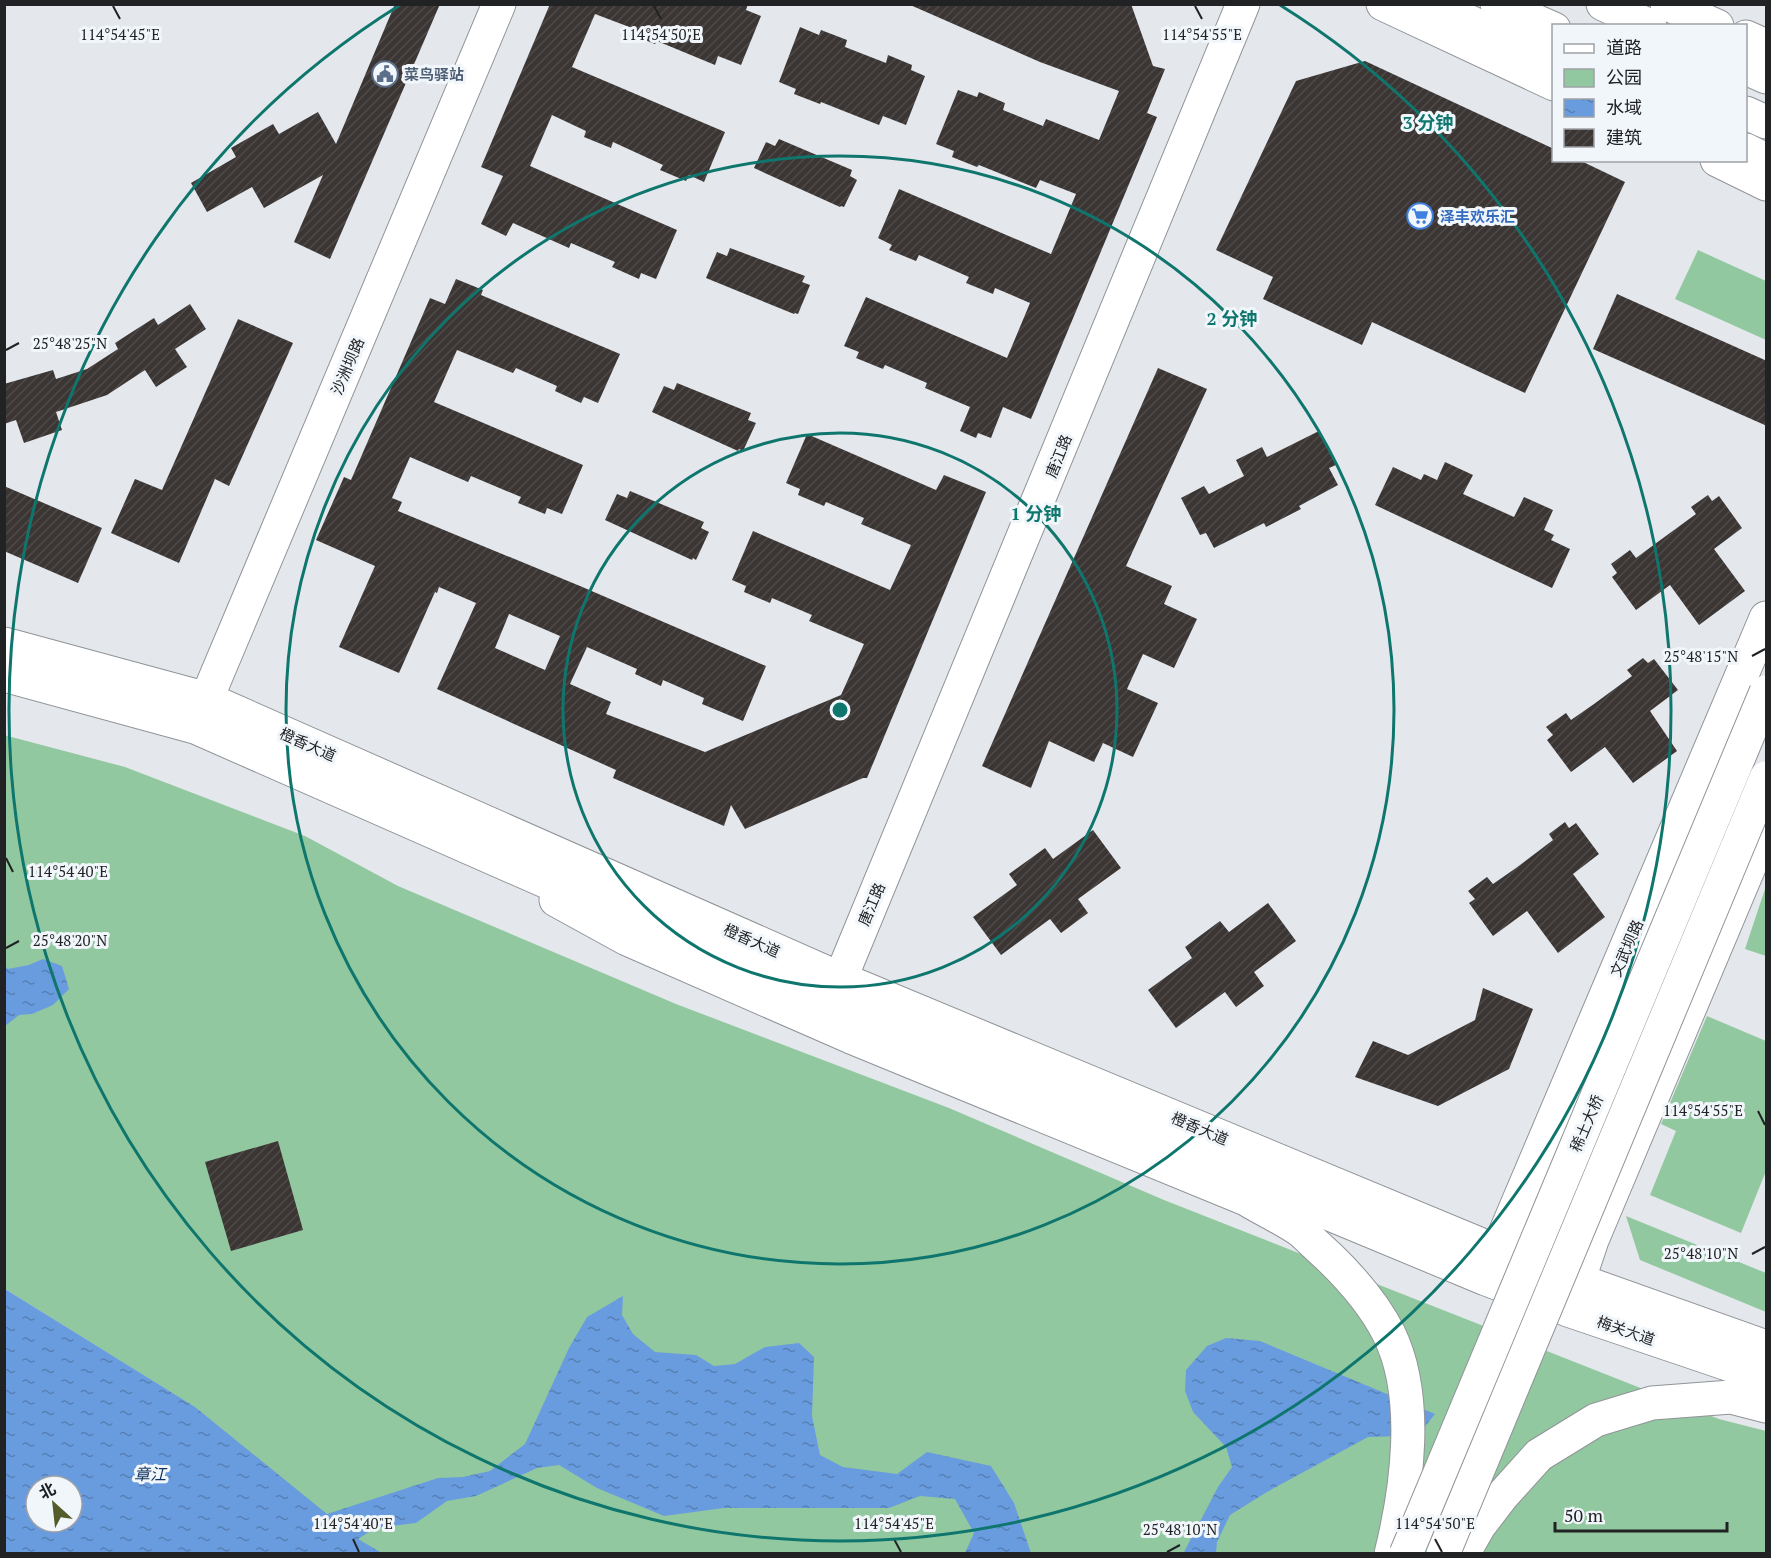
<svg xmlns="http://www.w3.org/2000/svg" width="1771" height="1558" font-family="'PT Serif','Noto Sans SC',serif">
<defs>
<pattern id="water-ripples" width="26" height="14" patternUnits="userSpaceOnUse" patternTransform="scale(1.5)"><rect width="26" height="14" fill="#699cdf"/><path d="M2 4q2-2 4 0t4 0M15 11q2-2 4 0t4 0" fill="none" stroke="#567fb5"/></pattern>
<pattern id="building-hatch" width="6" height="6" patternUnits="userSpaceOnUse" patternTransform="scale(1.5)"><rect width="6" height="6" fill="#3b3634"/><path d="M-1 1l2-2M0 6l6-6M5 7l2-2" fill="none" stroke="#4e4a49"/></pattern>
</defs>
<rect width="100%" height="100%" fill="#e4e8ed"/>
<g fill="#92c89f">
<path d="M1698 250 1766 281V340L1675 299Z"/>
<path d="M4 735 125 767 305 836 398 886 676 1004 949 1108 1164 1200 1719 1419 1766 1431V1553H382L357 1540 194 1407 5 1289Z"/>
<path d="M1766 886V956L1745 949Z"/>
<path d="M1707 1016 1766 1041V1171L1741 1233 1650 1195 1676 1131 1661 1124Z"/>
<path d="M1626 1216 1766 1273V1312L1640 1260Z"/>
</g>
<g fill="url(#water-ripples)" fill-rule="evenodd">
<path d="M43 959 62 966 69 989 53 1005 32 1014 19 1015 5 1026V966L8 969 29 965Z"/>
<path d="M5 1289 195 1407 327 1514 438 1478 463 1477 490 1471 525 1444 569 1348 587 1317 623 1296 622 1315 633 1334 655 1352 696 1355 714 1366 735 1364 765 1347 799 1343 814 1357 812 1416 820 1455 843 1467 897 1474 927 1452 991 1466 1014 1503 1031 1553H965L974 1533 955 1499 920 1496 889 1508H724L664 1516 597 1488 559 1465 537 1468 476 1496 447 1501 416 1523 375 1528 358 1539 382 1553H5ZM36 1486H72V1522H36Z"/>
<path d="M1226 1338 1260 1341 1435 1414 1423 1429 1406 1436 1368 1437 1267 1492 1230 1515 1217 1542 1216 1553 1183 1554 1218 1487 1232 1467 1226 1447 1193 1412 1185 1391 1186 1370 1207 1346Z"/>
</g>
<g fill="url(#building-hatch)" fill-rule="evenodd">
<path d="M395 4H440L330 259 294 242 323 175 264 208 252 187 207 212 191 183 236 157 231 148 273 124 279 134 318 112 336 144Z"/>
<path d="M550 4H748L746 10 761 16 741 65 718 56 715 65 657 41 655 44 630 34 632 28 595 14 572 67 725 132 704 182 689 175 686 181 660 170 663 165 613 142 611 148 584 137 586 131 552 115 530 166 677 230 656 279 641 273 639 279 612 267 615 262 571 243 569 248 513 223 506 236 481 224 503 176 481 167Z"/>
<path d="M908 4H1131L1153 66 1165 69 1147 113 1157 117 1031 419 1003 407 991 438 978 433 976 438 960 431 970 407 925 388 927 383 885 365 883 369 856 358 859 352 844 346 866 297 1007 358 1030 303 995 288 993 294 966 283 969 277 919 255 916 261 889 250 892 245 878 238 899 189 1051 254 1076 194 1040 180 1036 188 979 165 977 167 952 157 954 151 936 144 958 90 977 97 979 92 1005 103 1003 110 1043 126 1046 119 1099 140 1119 91 1040 62Z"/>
<path d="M800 27 819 35 821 30 847 40 845 47 886 63 888 55 912 65 911 70 925 76 906 125 883 116 879 125 821 102 820 104 794 94 796 89 779 82Z"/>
<path d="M1365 61 1554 149V160H1579L1625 182 1525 393 1372 322 1362 345 1263 299 1273 277 1216 250 1296 81Z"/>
<path d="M779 139 852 170 850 176 857 180 844 207 841 206 840 207 754 168 766 142 775 146Z"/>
<path d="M730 248 805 276 802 282 810 285 798 314 795 313 794 314 706 278 717 252 727 256Z"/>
<path d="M456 279 483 290 481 295 620 354 598 403 584 397 581 403 555 391 557 386 516 368 513 373 457 350 434 402 583 465 562 514 547 508 545 514 518 503 521 497 471 476 468 482 410 457 392 498 402 502 398 511 580 586 766 666 743 721 702 704 704 698 663 680 661 686 635 674 637 669 587 647 570 684 611 702 606 714 705 752 841 695 864 644 809 621 812 615 772 598 770 603 744 592 746 586 732 580 753 531 890 590 911 545 861 524 864 518 826 502 824 506 798 495 800 489 786 483 807 434 936 490 944 475 986 492 867 778H863L745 829 731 805 724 826 613 778 616 770 437 689 476 603 439 587 437 593 435 592 399 673 339 647 375 566 316 540 344 477 351 480 430 298 445 304ZM509 614 560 636 545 670 495 648Z"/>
<path d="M1617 294 1767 361V426L1593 349Z"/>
<path d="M190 304 206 329 175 349 187 367 156 387 145 370 107 395 56 412 62 430 24 443 16 420 4 424V384L53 370 56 379 87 369 118 349 115 343 132 332 154 318 158 325Z"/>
<path d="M238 319 293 343 229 486 215 479 179 563 111 533 135 479 162 490Z"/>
<path d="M1158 368 1207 389 1126 566 1172 586 1164 604 1197 619 1174 668 1143 654 1127 689 1158 703 1133 757 1103 743 1094 762 1049 741 1031 788 982 766Z"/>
<path d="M677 383 751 413 748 420 756 423 743 451 739 449 738 451 652 412 664 386 674 390Z"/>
<path d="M1319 431 1336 465 1329 468 1338 485 1299 506 1301 509 1266 527 1264 523 1214 548 1206 533 1200 535 1181 498 1204 486 1209 494 1244 476 1236 460 1262 447 1267 457Z"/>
<path d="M1445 462 1473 475 1463 494 1514 517 1524 497 1553 510 1544 530 1554 535 1551 540 1570 549 1552 588 1375 505 1393 467 1421 480 1424 474 1437 480Z"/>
<path d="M4 486 102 528 78 583 4 551Z"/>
<path d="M630 491 704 522 701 528 709 532 696 560 693 558 692 560 605 520 617 494 627 498Z"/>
<path d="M1708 495 1712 501 1719 496 1742 528 1714 549 1745 591 1699 625 1670 585 1636 610 1612 577 1617 573 1611 564 1630 550 1636 558 1659 541 1696 514 1691 507Z"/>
<path d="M1643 658 1648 663 1654 659 1678 690 1650 711 1677 751 1633 783 1605 747 1571 772 1547 740 1553 735 1546 727 1566 713 1571 720 1594 704 1632 676 1627 670Z"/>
<path d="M1565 822 1569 828 1576 823 1599 854 1573 874 1605 917 1558 953 1527 911 1493 936 1469 903 1475 899 1468 891 1487 877 1493 884 1516 868 1553 840 1549 834Z"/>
<path d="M1093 830 1121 868 1078 899 1088 913 1061 933 1050 919 1001 955 973 917 1017 885 1009 874 1045 848 1053 859Z"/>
<path d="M1268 903 1296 941 1254 972 1264 986 1236 1007 1225 992 1176 1028 1148 990 1192 958 1185 947 1220 921 1229 932Z"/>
<path d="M1483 988 1533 1009 1509 1069 1438 1106 1355 1077 1373 1041 1408 1055 1475 1020Z"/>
<path d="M278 1141 303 1230 231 1251 205 1162Z"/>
</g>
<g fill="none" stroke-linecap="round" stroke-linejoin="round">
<g stroke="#909498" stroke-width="35">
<g id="minor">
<path d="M1383 4 1554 84"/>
<path d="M1717 160 1766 184"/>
<path d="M196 724 499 4"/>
<path d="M556 900 627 939 851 1037 1246 1199C1264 1210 1284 1219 1301 1231 1310 1239 1319 1248 1328 1256 1352 1279 1374 1304 1389 1334 1420 1397 1407 1489 1391 1554"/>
<path d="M830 1004 1243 4"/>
<path d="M1463 1554 1479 1526 1502 1496 1539 1455 1596 1420 1652 1403 1731 1397 1766 1406"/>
</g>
</g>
<g stroke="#909498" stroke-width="35">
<g id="major">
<path d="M1431 4 1554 61"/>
<path d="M1667 4 1717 26"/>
<path d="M1746 37 1766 46"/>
<path d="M1746 150 1766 160"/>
<path d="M4 644 207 699 841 979 1496 1251 1766 1347"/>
<path d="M4 675 195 727 829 1006 1486 1279 1568 1310 1766 1377"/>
<path d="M1489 1271 1766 618"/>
<path d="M1571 1303 1592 1240 1766 827"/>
</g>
</g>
<g stroke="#909498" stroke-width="35">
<g id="highway">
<path d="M1497 4 1554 29"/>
<path d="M1603 4 1650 26"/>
<path d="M1746 68 1766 77"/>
<path d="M1746 113 1766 122"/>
</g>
</g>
<use href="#minor" stroke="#fff" stroke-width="33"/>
<use href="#major" stroke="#fff" stroke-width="33"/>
<use href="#highway" stroke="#fff" stroke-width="33"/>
<g stroke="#909498" stroke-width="35" stroke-linecap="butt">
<g id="major-bridge">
<path d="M1406 1554 1766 692"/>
<path d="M1443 1554 1766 778"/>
</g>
</g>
<use href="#major-bridge" stroke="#fff" stroke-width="33"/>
</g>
<path fill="none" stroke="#212224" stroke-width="2" d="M113 6 120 19M654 6 661 19M1195 6 1202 19M6 350 19 343M1752 656 1765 649M6 858 13 872M6 948 19 941M1758 1111 1765 1125M1752 1254 1765 1247M353 1539 359 1552M894 1539 901 1552M1435 1539 1442 1552M1167 1552 1180 1545"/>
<g fill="none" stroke="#0f766e" stroke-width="3">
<circle cx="840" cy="710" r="277"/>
<circle cx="840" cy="710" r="554"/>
<path d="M1280 5A831 831 0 1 1 400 5"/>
</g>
<defs>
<g id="civic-ring" transform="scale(1.35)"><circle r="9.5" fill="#f1f6fb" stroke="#5c6f8a" stroke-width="1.5"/><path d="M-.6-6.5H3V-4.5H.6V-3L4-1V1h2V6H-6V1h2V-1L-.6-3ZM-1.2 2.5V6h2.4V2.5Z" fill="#5c6f8a"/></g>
<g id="supermarket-ring" transform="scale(1.35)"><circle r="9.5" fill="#f1f6fb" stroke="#3f7fe0" stroke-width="1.5"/><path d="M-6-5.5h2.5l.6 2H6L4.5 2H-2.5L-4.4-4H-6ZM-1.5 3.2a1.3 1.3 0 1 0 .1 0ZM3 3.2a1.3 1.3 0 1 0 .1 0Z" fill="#3f7fe0"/></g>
</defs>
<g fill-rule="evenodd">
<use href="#civic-ring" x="385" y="74"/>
<use href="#supermarket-ring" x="1420" y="216"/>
</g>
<g text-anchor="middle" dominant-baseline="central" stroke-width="6" stroke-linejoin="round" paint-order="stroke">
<g font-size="15" font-weight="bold" fill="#4e5e75" stroke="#f1f6fb" text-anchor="start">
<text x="404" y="74">菜鸟驿站</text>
</g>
<g font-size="15" font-weight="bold" fill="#366cbe" stroke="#f1f6fb" text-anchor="start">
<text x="1440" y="216">泽丰欢乐汇</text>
</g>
<g font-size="15" fill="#212224" stroke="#f1f6fb">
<text transform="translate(347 366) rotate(-67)">沙洲坝路</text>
<text transform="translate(1058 456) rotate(-68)">唐江路</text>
<text transform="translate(308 744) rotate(24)">橙香大道</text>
<text transform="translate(871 904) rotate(-67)">唐江路</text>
<text transform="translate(752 940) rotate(24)">橙香大道</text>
<text transform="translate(1626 948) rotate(-67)">文武坝路</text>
<text transform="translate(1586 1123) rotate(-67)">稀土大桥</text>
<text transform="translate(1200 1128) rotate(23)">橙香大道</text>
<text transform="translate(1626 1330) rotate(19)">梅关大道</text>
</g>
<g font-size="16" font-style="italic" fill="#0f325d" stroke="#f1f6fb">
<text x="150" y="1474">章江</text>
</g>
</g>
<g font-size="15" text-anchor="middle" fill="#212224" stroke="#f1f6fb" stroke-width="6" stroke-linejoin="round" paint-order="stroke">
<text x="120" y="40">114°54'45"E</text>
<text x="661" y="40">114°54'50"E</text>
<text x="1202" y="40">114°54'55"E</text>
<text x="70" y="349">25°48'25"N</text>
<text x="1701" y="662">25°48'15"N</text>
<text x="68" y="877">114°54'40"E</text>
<text x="70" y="946">25°48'20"N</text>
<text x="1703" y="1116">114°54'55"E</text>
<text x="1701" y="1259">25°48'10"N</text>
<text x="353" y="1529">114°54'40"E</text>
<text x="894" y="1529">114°54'45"E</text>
<text x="1435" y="1529">114°54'50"E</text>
<text x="1180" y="1535">25°48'10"N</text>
</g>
<circle cx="840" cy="710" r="9" fill="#0f766e" stroke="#f1f6fb" stroke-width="3"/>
<g font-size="18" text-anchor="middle" font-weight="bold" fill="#0f766e" stroke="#f1f6fb" stroke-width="6" stroke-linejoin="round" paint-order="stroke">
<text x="1428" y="129">3 分钟</text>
<text x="1232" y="325">2 分钟</text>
<text x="1036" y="520">1 分钟</text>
</g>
<rect width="1771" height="1558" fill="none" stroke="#212224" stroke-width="12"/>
<rect x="1552" y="24" width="195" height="138" fill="#f1f6fb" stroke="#9ea1a5" stroke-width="1.5"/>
<rect x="1564" y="44" width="30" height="9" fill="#ffffff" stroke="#9ea1a5" stroke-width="1.5"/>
<text x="1606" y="54" font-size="18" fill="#212224">道路</text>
<rect x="1564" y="69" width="30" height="18" fill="#92c89f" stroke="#9ea1a5" stroke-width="1.5"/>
<text x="1606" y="84" font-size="18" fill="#212224">公园</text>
<rect x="1564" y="99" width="30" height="18" fill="url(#water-ripples)" stroke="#9ea1a5" stroke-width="1.5"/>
<text x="1606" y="114" font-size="18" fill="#212224">水域</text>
<rect x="1564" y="129" width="30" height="18" fill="url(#building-hatch)" stroke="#9ea1a5" stroke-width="1.5"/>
<text x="1606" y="144" font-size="18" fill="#212224">建筑</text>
<g transform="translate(54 1504) rotate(333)"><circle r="28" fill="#f1f6fb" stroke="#9ea1a5" stroke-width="1.5"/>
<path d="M0-4.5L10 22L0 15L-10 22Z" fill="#545c2b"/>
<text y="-9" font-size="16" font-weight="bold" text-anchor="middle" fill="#212224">北</text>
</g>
<path d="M1555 1522v9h172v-9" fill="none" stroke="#212224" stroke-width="3"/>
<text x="1564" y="1522" font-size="18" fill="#212224" stroke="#f1f6fb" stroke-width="4.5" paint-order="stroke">50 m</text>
</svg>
